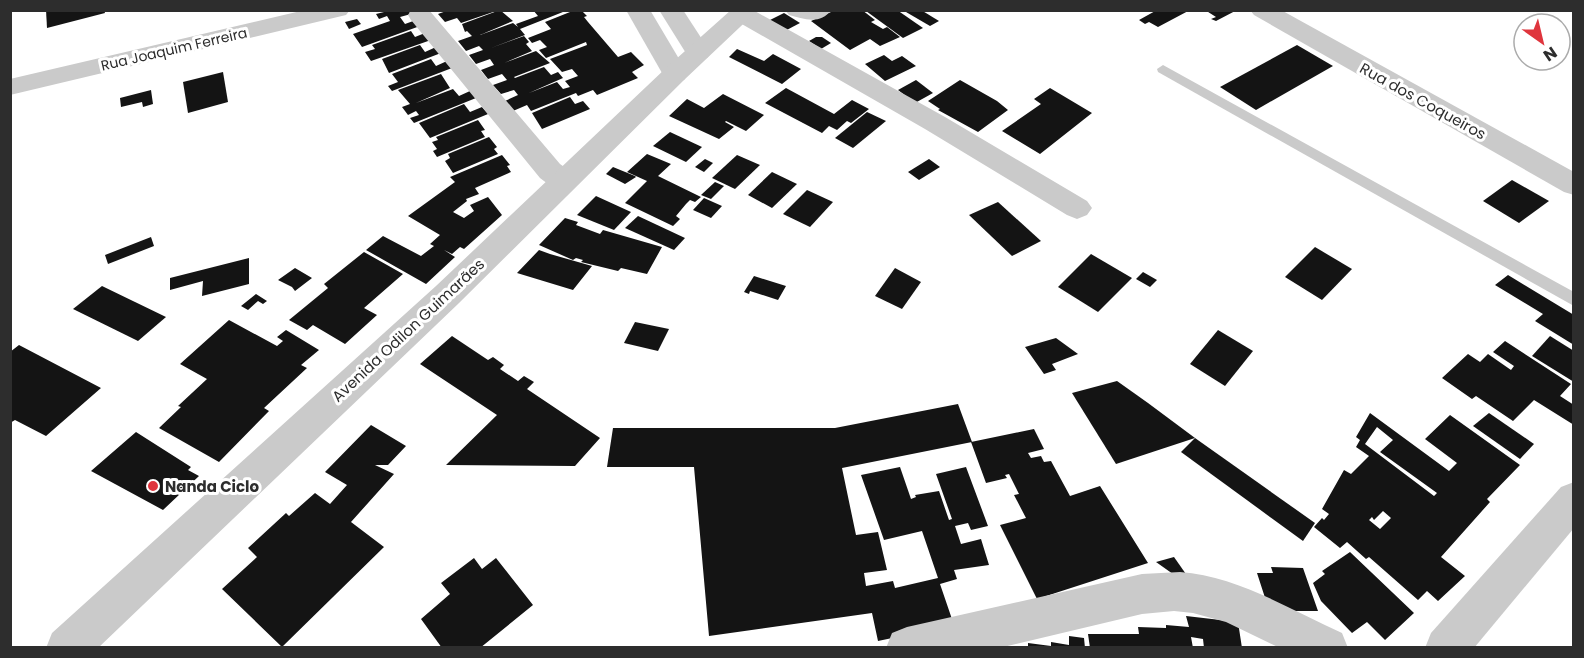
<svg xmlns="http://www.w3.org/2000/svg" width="1584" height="658" font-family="Poppins,sans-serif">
<rect width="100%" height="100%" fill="#fff"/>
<g fill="#141414" fill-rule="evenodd">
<path d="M46 10H104L105 13 47 28Z"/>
<path d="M392 10H408L411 14 400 17 405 24 416 20 420 26 362 47 353 34 390 21 387 16 379 19 376 14Z"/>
<path d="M449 10H496V11L461 23 457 18 445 22 438 14Z"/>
<path d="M500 10 513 21 480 35 513 23 518 27 516 24 538 16 533 10H568L520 29 525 35 491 48 524 36 529 42 526 44 532 51 504 63 536 51 550 63 514 77 515 78 544 67 551 75 558 72 563 78 529 93 557 82 563 89 570 87 565 81 578 76 572 69 562 72 550 59 587 45 586 42 546 58 539 50 547 47 540 40 532 43 528 38 551 29 545 22 575 10H581L587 16 584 17 588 22 618 57 631 52 644 65 632 72 638 78 597 95 593 90 578 96 576 93 531 111 527 105 513 111 505 101 518 95 514 90 501 94 493 85 507 80 502 74 488 79 481 70 494 65 490 59 476 64 469 55 483 50 479 46 466 51 458 41 472 36 467 31 465 32 462 24Z"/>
<path d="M829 10H862L875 20 871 22 883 29 887 27 900 37 880 46 870 39 850 50 811 21 831 12Z"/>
<path d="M868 10H897L923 28 903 38 866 11Z"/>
<path d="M909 10H921L939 21 930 26 906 12Z"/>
<path d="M1157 10H1190L1158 27 1149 22 1145 24 1139 20Z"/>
<path d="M1205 10H1237L1216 21 1211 19 1216 17Z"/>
<path d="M784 13 800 23 781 33 766 22Z"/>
<path d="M357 19 361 24 349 29 345 22Z"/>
<path d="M411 31 415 37 425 33 431 40 371 61 365 52 375 49 372 45Z"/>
<path d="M816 37H822L831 43 821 49 809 41Z"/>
<path d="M420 45 425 52 436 47 441 53 389 73 382 59Z"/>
<path d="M1297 45 1333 66 1256 110 1220 87Z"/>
<path d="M737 49 764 61 773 54 801 69 782 84 729 57Z"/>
<path d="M884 55 892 61 902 56 916 66 885 81 865 64Z"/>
<path d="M431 59 436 66 447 61 452 68 392 91 388 86 398 82 392 74Z"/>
<path d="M223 72 228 102 188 113 183 82Z"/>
<path d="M441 74 450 88 416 103 453 89 459 96 470 91 476 98 414 123 410 118 419 115 416 111 408 115 402 107 410 104 398 90Z"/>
<path d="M916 80 933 93 915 103 898 90Z"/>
<path d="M960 80 997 101 1008 110 978 132 938 110 940 109 928 101Z"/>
<path d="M786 88 834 114 852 100 869 109 851 123 847 121 837 130 829 126 822 133 765 103Z"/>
<path d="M1050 88 1092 113 1040 154 1002 131 1041 104 1034 99Z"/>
<path d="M151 90 153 104 143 107 142 102 121 107 120 98Z"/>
<path d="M723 94 764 115 746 131 726 121 725 122 734 127 719 139 669 116 687 99 704 108Z"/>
<path d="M570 97 575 104 583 101 590 109 542 129 532 113Z"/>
<path d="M464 104 470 112 482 107 488 114 430 138 419 123Z"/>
<path d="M867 112 886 121 853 148 835 138Z"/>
<path d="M478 120 485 130 481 131 485 137 437 157 433 151 437 149 432 142 438 140 436 137Z"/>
<path d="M670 132 702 147 686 162 653 146Z"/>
<path d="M489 137 497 147 494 149 498 154 453 173 445 161 450 158 448 154Z"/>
<path d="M647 154 671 164 658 176 701 197 695 202 690 200 686 204 676 216 680 219 673 226 625 203 647 181 627 172Z"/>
<path d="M502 155 510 165 507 166 511 172 475 188 479 194 466 199 467 201 453 212 464 218 474 211 470 205 488 197 502 215 464 249 460 247 452 254 444 250 455 257 426 284 366 250 383 236 421 256 434 246 430 244 440 235 408 216 455 182 450 177Z"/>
<path d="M737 155 760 165 735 189 712 178Z"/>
<path d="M705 159 713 163 704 172 695 167Z"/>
<path d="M929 159 940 167 919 180 908 172Z"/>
<path d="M613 167 635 176 636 177 625 184 606 174Z"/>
<path d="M772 172 797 184 772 208 748 195Z"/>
<path d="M1512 180 1549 201 1519 223 1483 201Z"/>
<path d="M715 182 724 186 711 199 701 195Z"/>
<path d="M807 190 833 202 810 227 783 214Z"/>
<path d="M596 196 631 212 614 230 577 215Z"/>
<path d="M704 198 722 206 711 218 693 210Z"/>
<path d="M998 202 1041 241 1012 256 969 215Z"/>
<path d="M638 216 685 238 674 250 625 228Z"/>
<path d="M565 218 578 222 576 225 600 234 603 230 662 247 647 274 621 268 618 271 581 262 583 260 576 258 573 260 539 245Z"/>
<path d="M151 237 154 246 108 264 105 255Z"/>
<path d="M1315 247 1352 269 1322 300 1285 277Z"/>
<path d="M539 250 550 254 592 266 573 290 517 273Z"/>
<path d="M364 252 403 274 364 308 377 315 345 344 313 325 307 330 289 320 328 288 324 284Z"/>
<path d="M1091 254 1132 278 1098 312 1058 287Z"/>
<path d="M249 258V284L202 296 203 281 170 290V278Z"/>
<path d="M295 268 312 278 295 291 292 287 278 280Z"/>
<path d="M895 268 921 282 902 309 875 296Z"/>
<path d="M1143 272 1157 280 1150 287 1136 279Z"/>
<path d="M1508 275 1574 315V345L1535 321 1543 314 1495 285Z"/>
<path d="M754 276 786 286 778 300 750 291 749 294 744 292Z"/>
<path d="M102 286 166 317 138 341 73 309Z"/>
<path d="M256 294 267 301 263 304 258 301 248 310 241 306Z"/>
<path d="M229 320 277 346 283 341 277 337 286 330 319 350 301 365 307 368 264 408 269 411 219 462 159 428 181 407 178 406 207 379 180 364Z"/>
<path d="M635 322 669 329 658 351 624 343Z"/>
<path d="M1218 330 1253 351 1225 386 1190 364Z"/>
<path d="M452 336 488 360 493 357 504 365 500 369 518 381 524 376 534 382 527 389 600 438 575 466 446 465 497 415 420 364Z"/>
<path d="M1550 336 1574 351V382L1532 356Z"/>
<path d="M1056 338 1078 354 1052 364 1056 370 1044 374 1025 347Z"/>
<path d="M1505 341 1571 384 1560 396 1574 405V425L1534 400 1513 421 1476 396 1472 399 1442 378 1468 354 1480 362 1488 354 1511 370 1514 366 1493 352Z"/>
<path d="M19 345 101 388 46 436 15 420 10 423V352Z"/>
<path d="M1117 381 1148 403 1195 438 1116 464 1072 393Z"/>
<path d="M958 404 972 442 842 468 856 535 878 532 887 570 864 573 866 586 893 581 895 588 938 578 922 531 884 540 861 475 900 467 911 499 916 497 915 495 939 491 949 520 952 519 936 474 966 467 988 526 971 530 968 523 955 526 961 544 981 539 989 565 954 570 957 579 940 584 954 625 878 641 872 613 709 636 694 467H607L613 428H835Z"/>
<path d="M1370 413 1449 471 1457 463 1425 439 1450 415 1520 465 1487 499 1490 502 1441 557 1465 576 1438 601 1427 591 1418 600 1369 557 1366 559 1347 542 1340 548 1314 527 1322 518 1324 520 1329 514 1322 509 1344 470 1351 474 1369 456 1356 447 1360 440 1356 437ZM1377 427 1393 440 1380 452 1437 493 1434 496 1365 444ZM1383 511 1391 518 1380 529 1369 520 1372 517 1374 520Z"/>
<path d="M1489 413 1534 444 1520 459 1473 426Z"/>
<path d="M371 425 406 446 388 465H375L394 474 351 522 384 547 282 647 222 589 257 557 248 548 286 513 289 516 315 493 330 504 347 485 325 472Z"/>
<path d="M1034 429 1044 449 1028 453 1031 458 1041 456 1044 462 1051 461 1070 496 1100 486 1148 563 1037 599 1000 525 1026 518 1014 495 1019 494 1009 474 1005 475 1007 478 986 483 971 442Z"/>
<path d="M136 432 191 467 188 470 199 476 163 510 91 471Z"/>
<path d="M1195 438 1315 523 1303 541 1181 452Z"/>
<path d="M1350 552 1414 613 1385 640 1367 622 1352 633 1321 601 1313 583 1325 574 1322 571Z"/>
<path d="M1174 557 1188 577 1180 579 1156 562Z"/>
<path d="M474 558 482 569 496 558 533 605 480 648H442L421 619 450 594 441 583Z"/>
<path d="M1271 567 1303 568 1318 611H1281L1268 607 1257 573H1273Z"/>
<path d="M1186 616 1238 622 1242 648H1204L1203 639 1191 637 1193 648H1090L1088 634H1139L1138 627 1166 628V625L1189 627Z"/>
<path d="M1069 636 1084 638 1085 648H1028V643L1051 646V642L1069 645Z"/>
</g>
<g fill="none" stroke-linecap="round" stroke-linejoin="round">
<path fill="#cacaca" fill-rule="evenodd" d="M1163 65 1574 292V306L1158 72 1157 69Z"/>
<g fill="#cacaca" fill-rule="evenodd">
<path d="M305 10H350L346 15 10 95V79Z"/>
<path d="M411 10H429L560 164 574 174 578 181 574 188C559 192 552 187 540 178L411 20 408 15Z"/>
<path d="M626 10H650L688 74 684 80 675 82 666 80Z"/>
<path d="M659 10H683L711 53 707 58 698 61 689 58Z"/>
<path d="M732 10H753L945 117 1087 201 1092 208 1087 215 1077 219 1067 215 925 129 733 19 730 14Z"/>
<path d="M785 10H831C821 25 803 19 789 15Z"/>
<path d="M1250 10H1281L1574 172V195L1564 192 1254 15Z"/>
<path d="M1574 482V528L1474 648H1425L1431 633 1561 487Z"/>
<path d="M1180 572C1237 576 1291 610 1342 633L1348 648H1280L1226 622 1193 613 1174 611 1142 614 999 648H886L892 633 907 627 1142 574Z"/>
</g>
<path fill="#cacaca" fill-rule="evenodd" d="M731 10H758L684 80 458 304 98 648H46L52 633 436 286 666 68Z"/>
</g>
<circle fill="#df353d" stroke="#fff" stroke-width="2" cx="153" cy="486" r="6"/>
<g text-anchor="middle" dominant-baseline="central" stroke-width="6" stroke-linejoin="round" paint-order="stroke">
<g font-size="14" fill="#2d2d2d" stroke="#fff">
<text transform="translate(174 49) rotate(-13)">Rua Joaquim Ferreira</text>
</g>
<g font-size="15" fill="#2d2d2d" stroke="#fff">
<text transform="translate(1423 101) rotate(29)">Rua dos Coqueiros</text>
<text transform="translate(408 330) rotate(-43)">Avenida Odilon Guimarães</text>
</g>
<g font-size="15" font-weight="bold" fill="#2d2d2d" stroke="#fff" text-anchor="start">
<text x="165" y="486">Nanda Ciclo</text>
</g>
</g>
<rect width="1584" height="658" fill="none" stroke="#2d2d2d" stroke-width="24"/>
<g transform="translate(1542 42) rotate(146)"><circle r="28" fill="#ffffff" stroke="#ababab" stroke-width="1.5"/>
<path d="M0-4.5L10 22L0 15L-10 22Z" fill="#df353d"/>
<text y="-9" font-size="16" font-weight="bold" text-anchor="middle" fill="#2d2d2d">N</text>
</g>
</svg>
